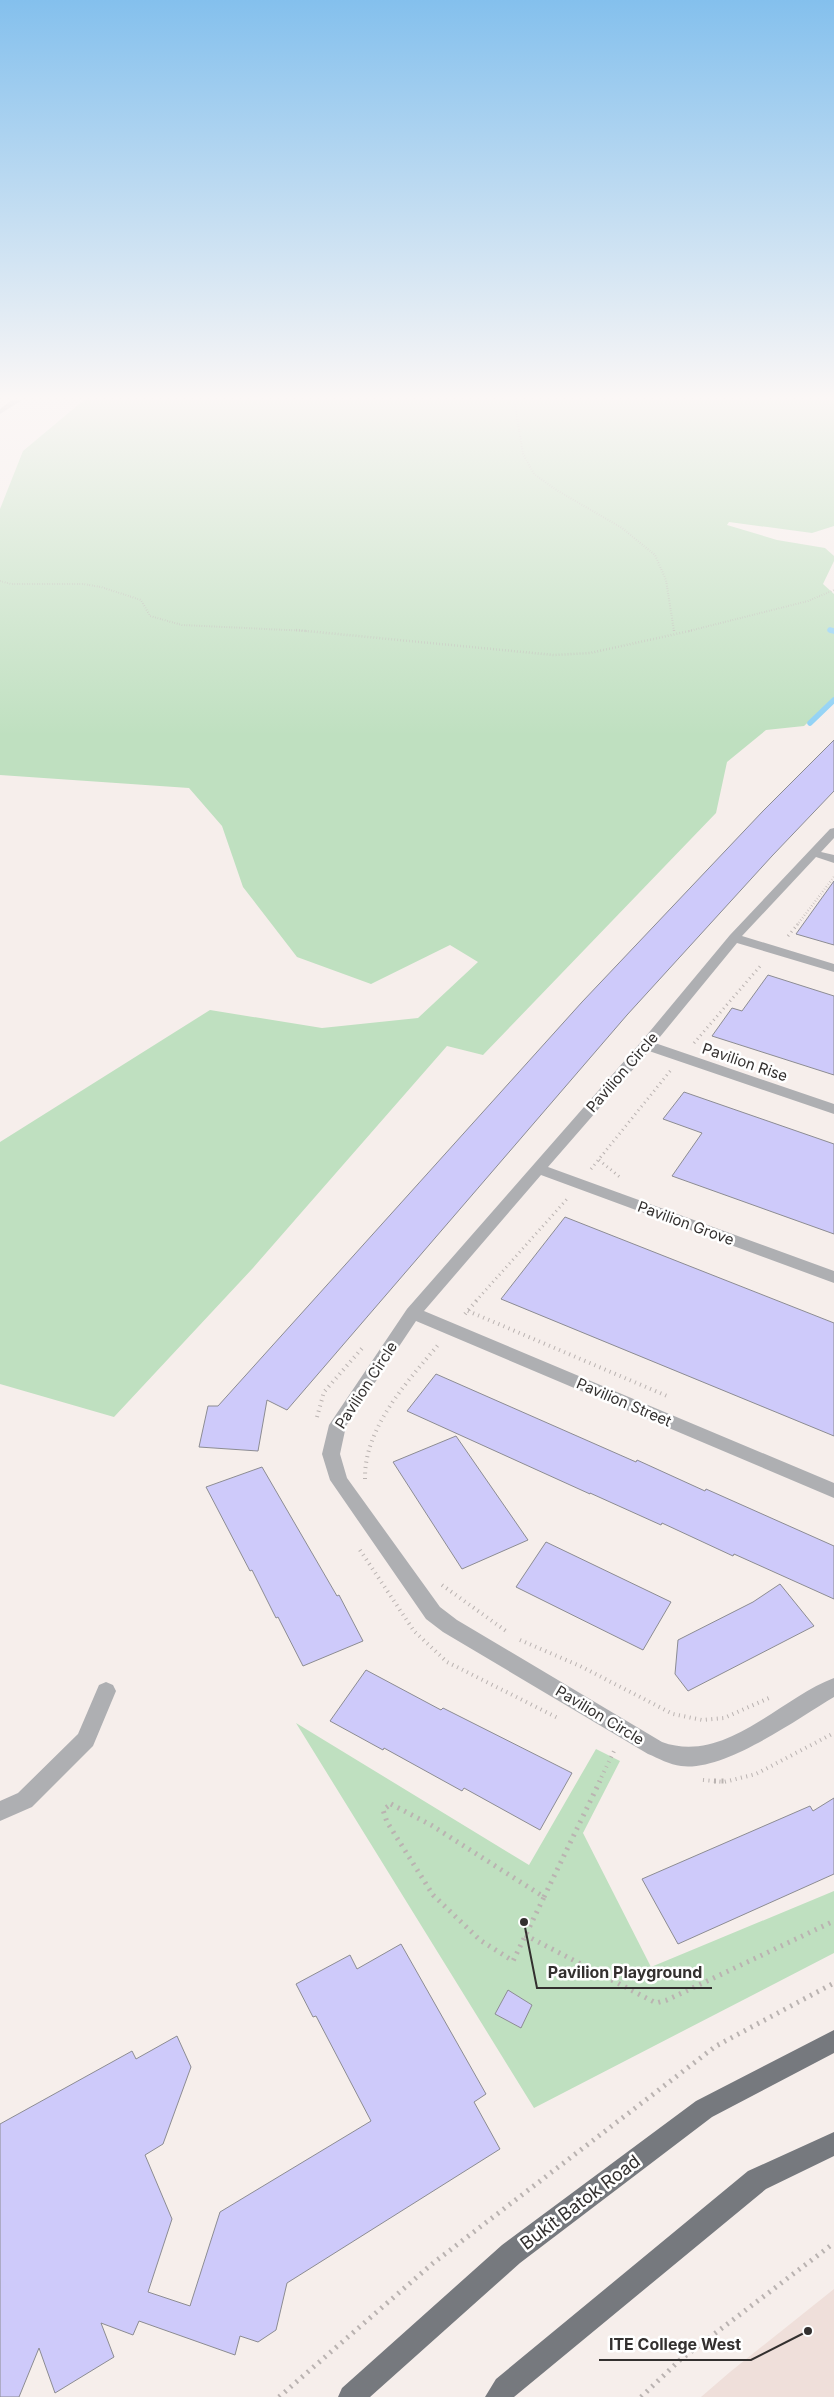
<svg xmlns="http://www.w3.org/2000/svg" width="834" height="2397" font-family="Inter,sans-serif">
<rect width="100%" height="100%" fill="#f6eeeb"/>
<path fill="#efdfda" d="M834 2289V2397H701L730 2372Z"/>
<g fill="#bfe0c0">
<path d="M84 400H834V526L812 533 729 522 727 525 777 540 825 548 834 556V561L823 584 834 594V698L804 726 766 730 727 762 716 813 483 1055 447 1046 253 1268 114 1417 0 1384V1142L210 1010 322 1028 418 1018 478 962 450 945 371 984 297 957 243 887 222 826 189 788 0 775V509L23 451Z"/>
<path d="M296 1723 529 1865 596 1749 620 1761 583 1833 651 1967 834 1891V1953L534 2108Z"/>
</g>
<g fill="none" stroke-linecap="round" stroke-linejoin="round">
<path stroke="#8fd1f5" stroke-width="4.5" d="M830 630 834 631"/>
<g stroke="#8fd1f5" stroke-width="5.5">
<path d="M830 630 834 631"/>
<path d="M810 723 834 700"/>
</g>
</g>
<g fill="#cecafa" stroke="#8c8c92">
<path d="M834 740V791L772 856 627 1015 287 1410 267 1400 258 1451 199 1447 208 1406H218L582 1002 763 811Z"/>
<path d="M834 881V945L796 934Z"/>
<path d="M768 975 834 996V1075L712 1036 732 1008 742 1011Z"/>
<path d="M684 1092 834 1144V1234L672 1176 702 1133 663 1119Z"/>
<path d="M565 1217 834 1323V1436L501 1299Z"/>
<path d="M436 1374 636 1462 637 1460 705 1491 706 1489 834 1546V1599L734 1554 733 1556 662 1523 661 1525 590 1493V1494L407 1411Z"/>
<path d="M456 1436 528 1540 462 1569 393 1462Z"/>
<path d="M262 1467 337 1596 339 1595 363 1641 303 1666 278 1617 276 1618 252 1570 250 1571 206 1487Z"/>
<path d="M546 1542 671 1602 643 1650 516 1587Z"/>
<path d="M780 1584 814 1626 688 1691 675 1674 678 1640 753 1602Z"/>
<path d="M366 1670 441 1710 443 1708 572 1773 540 1830 464 1788 462 1791 384 1748 383 1750 330 1721Z"/>
<path d="M834 1798V1874L678 1944 642 1879 810 1806 813 1811Z"/>
<path d="M401 1944 486 2094 474 2102 500 2149 287 2283 276 2330 258 2342 240 2336 235 2355 139 2321 133 2335 101 2323 114 2357 55 2393 39 2348 19 2397H0V2124L132 2051 136 2059 177 2036 191 2067 163 2144 145 2155 172 2219 148 2292 190 2306 220 2212 371 2121 316 2016 313 2017 296 1984 350 1955 357 1969Z"/>
<path d="M508 1990 532 2005 521 2028 495 2014Z"/>
</g>
<g fill="none" stroke-linecap="round" stroke-linejoin="round">
<g stroke="#bab3b1" stroke-width="2" stroke-dasharray="0.5 2" stroke-linecap="butt">
<path d="M518 400 515 405 523 454 534 474 558 491 622 528 655 555 666 580 674 631"/>
<path d="M0 581 11 584H83L101 587 141 600 150 616 182 625 308 631"/>
<path d="M689 631 808 601 834 590"/>
</g>
<g stroke="#bab3b1" stroke-width="2.5" stroke-dasharray="0.5 2.5" stroke-linecap="butt">
<path d="M296 630 554 655 590 653 694 630"/>
<path d="M674 630V633"/>
<path d="M797 925 834 877"/>
</g>
<g stroke="#bab3b1" stroke-width="3" stroke-dasharray="1 4" stroke-linecap="butt">
<path d="M788 936 798 924"/>
<path d="M694 1043 762 964"/>
<path d="M599 1160 621 1178"/>
<path d="M591 1169 671 1070"/>
<path d="M476 1301 567 1199"/>
</g>
<g stroke="#bab3b1" stroke-width="4" stroke-dasharray="1 4.5" stroke-linecap="butt">
<path d="M468 1311 667 1396"/>
<path d="M465 1314 477 1300"/>
<path d="M317 1417 324 1392 364 1346"/>
<path d="M365 1479C364 1428 407 1382 438 1345"/>
<path d="M360 1550 414 1631 447 1662 558 1718"/>
<path d="M442 1585 506 1631"/>
<path d="M520 1640 580 1666 673 1714 702 1720 724 1718 769 1698"/>
<path d="M703 1780 724 1782 756 1774 834 1733"/>
<path d="M599 1782 615 1749"/>
</g>
<g stroke="#bab3b1" stroke-width="5" stroke-dasharray="2 5.5" stroke-linecap="butt">
<path d="M714 1781H728"/>
<path d="M391 1804 431 1825 544 1897 513 1961 480 1940 433 1895 387 1822 383 1810Z"/>
<path d="M544 1897 600 1781"/>
<path d="M525 1935 656 2003 667 2000 834 1921"/>
<path d="M279 2397 432 2264 716 2046 834 1983"/>
<path d="M641 2397 680 2360 834 2243"/>
</g>
<g fill="#aeafb2" fill-rule="evenodd">
<path d="M12 400H22L0 414V409Z"/>
<path d="M834 828V838L821 852 834 855V863L816 857 742 936 834 964V972L737 943 655 1043 834 1104V1114L649 1051 548 1167 834 1271V1283L541 1175 424 1311 834 1483V1498L416 1321 346 1426 340 1454 347 1478 440 1607 457 1620 662 1742C725 1765 780 1698 834 1678V1697C797 1719 724 1772 681 1766 670 1765 658 1758 648 1754L443 1632 426 1619 330 1480 322 1454 329 1425 407 1309 641 1042 730 935 830 829Z"/>
<path d="M106 1682 113 1685 116 1691 93 1746 32 1807 0 1821V1801L18 1793 78 1734 99 1685Z"/>
</g>
<g fill="#76797e" fill-rule="evenodd">
<path d="M834 2030V2053L712 2117 520 2263 370 2397H338L342 2388 502 2245 696 2101Z"/>
<path d="M834 2132V2156L766 2189 514 2397H485L496 2379 748 2171Z"/>
</g>
</g>
<linearGradient id="sky" x2="0" y2="1"><stop stop-color="#84c0ed"/><stop offset="0.54" stop-color="#fbf7f6"/><stop offset="1" stop-color="#fbf7f6" stop-opacity="0"/></linearGradient>
<rect width="834" height="736" fill="url(#sky)"/>
<g text-anchor="middle" dominant-baseline="central" stroke-width="5" stroke-linejoin="round" paint-order="stroke">
<g font-size="15" fill="#33302f" stroke="#fff">
<text transform="translate(745 1062) rotate(19)">Pavilion Rise</text>
<text transform="translate(622 1072) rotate(-49)">Pavilion Circle</text>
<text transform="translate(686 1223) rotate(20)">Pavilion Grove</text>
<text transform="translate(366 1385) rotate(-57)">Pavilion Circle</text>
<text transform="translate(624 1402) rotate(23)">Pavilion Street</text>
<text transform="translate(600 1715) rotate(31)">Pavilion Circle</text>
</g>
<g font-size="18" fill="#33302f" stroke="#fff">
<text transform="translate(580 2202) rotate(-37)">Bukit Batok Road</text>
</g>
</g>
<path fill="none" stroke="#33302f" stroke-width="2" d="M524 1922L537 1988H712M808 2331L751 2360H599"/>
<g fill="#33302f" stroke="#fff" stroke-width="2">
<circle cx="524" cy="1922" r="5"/>
<circle cx="808" cy="2331" r="5"/>
</g>
<g font-size="16" text-anchor="middle" font-weight="bold" fill="#33302f" stroke="#fff" stroke-width="5" stroke-linejoin="round" paint-order="stroke">
<text x="625" y="1978">Pavilion Playground</text>
<text x="675" y="2350">ITE College West</text>
</g>
</svg>
